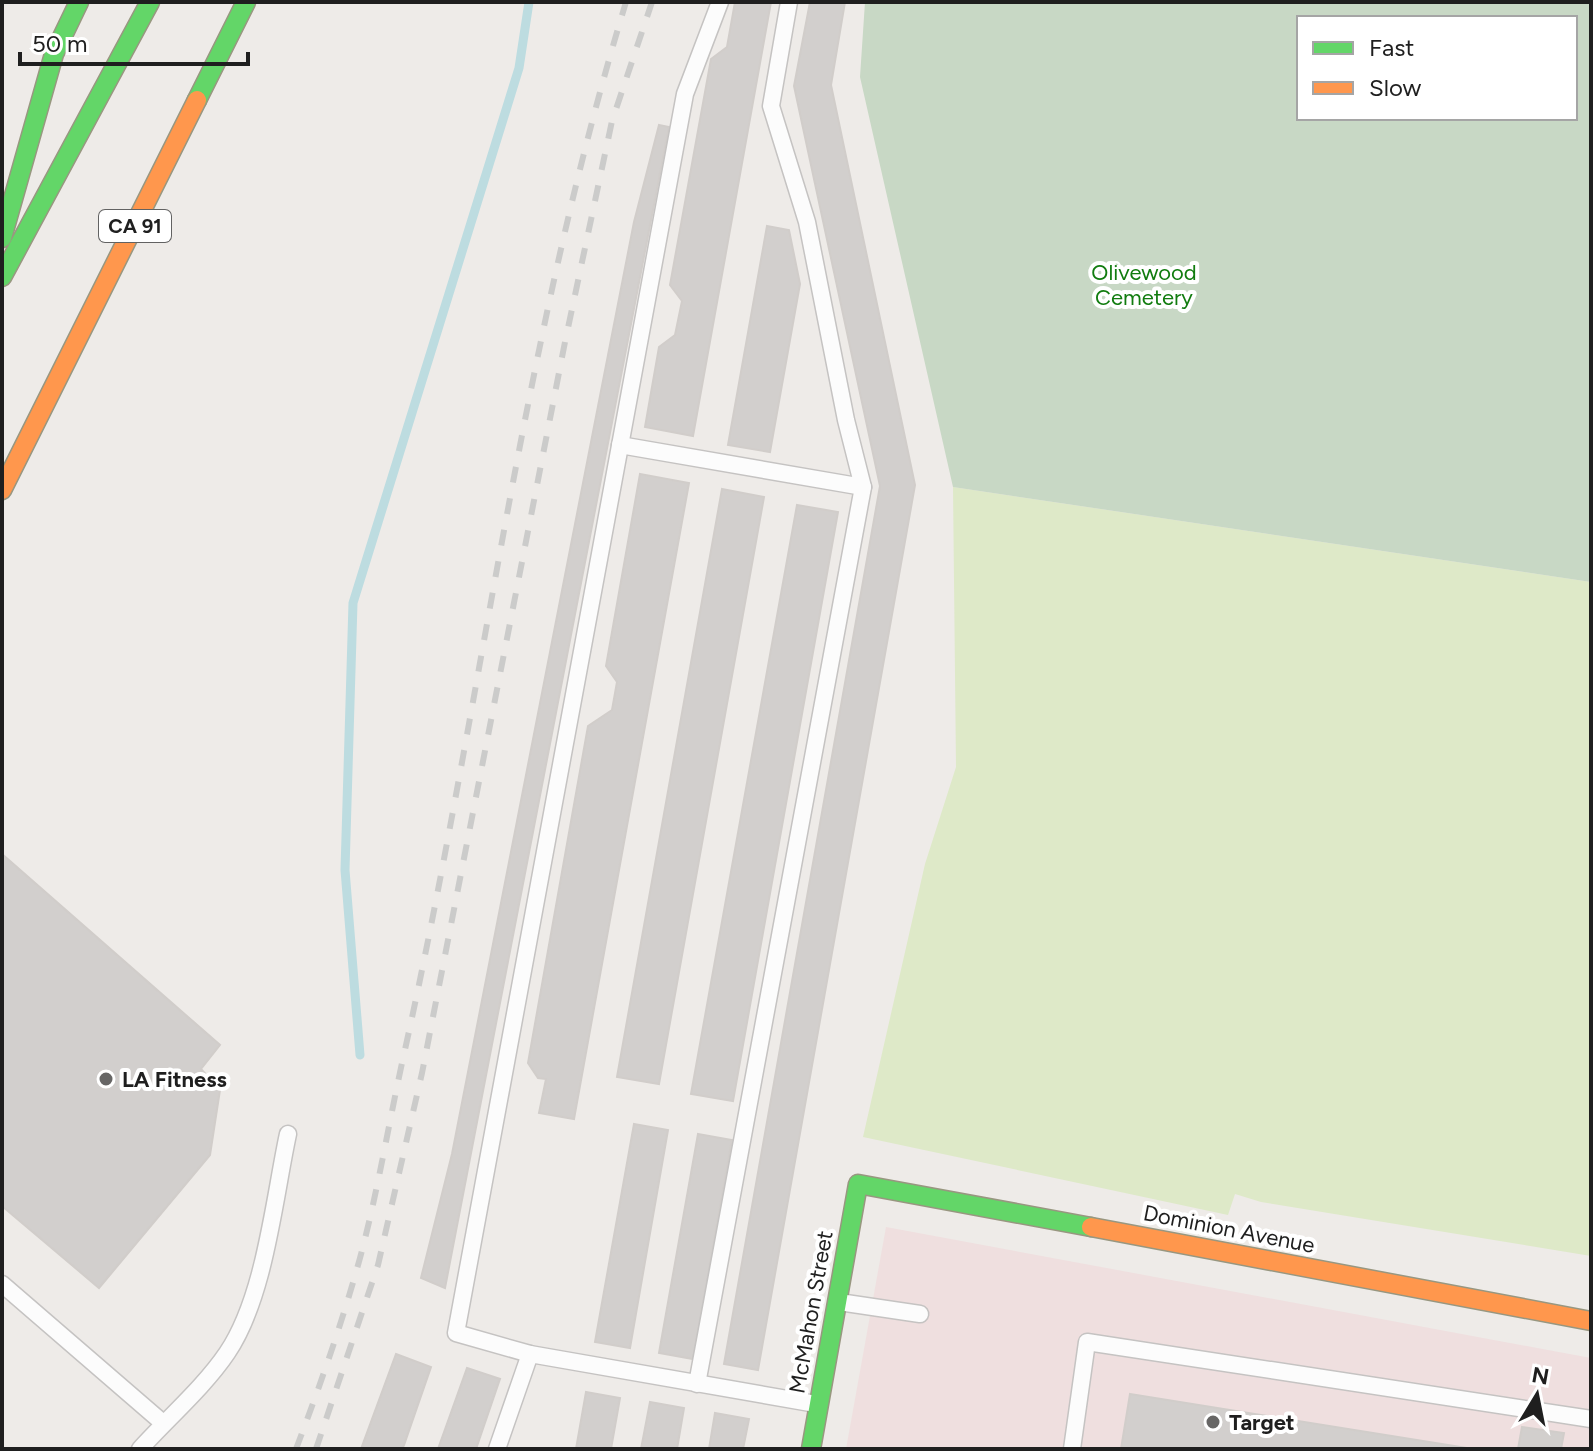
<svg xmlns="http://www.w3.org/2000/svg" width="1593" height="1451" font-family="Figtree,sans-serif">
<rect width="100%" height="100%" fill="#eeebe8"/>
<path fill="#efdfdf" d="M886 1227 1591 1358V1449H846Z"/>
<path fill="#dee9c8" d="M953 487 1591 582V1256L1261 1202 1235 1194 1228 1215 863 1137 925 864 956 767Z"/>
<path fill="#c8d8c5" fill-rule="evenodd" d="M865 2H1591V582L953 487 860 77ZM1299 18H1575V118H1299Z"/>
<g fill="none" stroke-linecap="round" stroke-linejoin="round">
<path stroke="#bddce0" stroke-width="9" d="M360 1055 345 870 353 603 519 68 529 2"/>
</g>
<g fill="#d2cfcd" stroke="#d1cdca" stroke-width="2">
<path d="M735 2H771L693 436 645 427 659 347 675 335 682 301 670 285 711 59 727 47Z"/>
<path d="M810 2H845L831 85 915 485 758 1370 724 1364 880 486 794 86Z"/>
<path d="M659 125 669 127 445 1288 421 1278 452 1154 634 222Z"/>
<path d="M767 226 789 230 800 284 770 452 728 445Z"/>
<path d="M640 474 689 483 574 1119 539 1113 546 1079 538 1078 528 1063 588 726 612 710 617 682 606 666Z"/>
<path d="M722 489 764 497 659 1084 617 1077Z"/>
<path d="M797 505 838 512 733 1101 691 1094Z"/>
<path d="M2 854 220 1045 201 1069 220 1090 210 1155 99 1288 2 1206Z"/>
<path d="M634 1124 668 1130 630 1348 595 1342Z"/>
<path d="M698 1134 732 1140 693 1359 659 1353Z"/>
<path d="M396 1354 431 1367 404 1445 402 1449H361Z"/>
<path d="M467 1368 500 1379 476 1449H438Z"/>
<path d="M586 1392 620 1398 611 1449H576Z"/>
<path d="M1130 1394 1473 1449H1121Z"/>
<path d="M650 1402 684 1408 677 1449H641Z"/>
<path d="M715 1413 749 1419 743 1449H709Z"/>
<path d="M1522 1427 1564 1433 1561 1449H1518Z"/>
</g>
<g fill="none" stroke-linecap="round" stroke-linejoin="round">
<g stroke="#c5c3c2" stroke-width="19">
<g id="lane">
<path d="M620 445 863 487"/>
<path d="M2 1284 163 1423"/>
<path d="M839 1302 920 1314"/>
<path d="M530 1354 456 1333 685 94 720 2"/>
<path d="M697 1384 863 487 846 420 807 222 771 106 789 2"/>
<path d="M140 1449C168 1418 204 1387 227 1353 265 1297 274 1199 288 1134"/>
<path d="M497 1449 530 1354 816 1404"/>
<path d="M1072 1449 1087 1342 1591 1419"/>
</g>
</g>
<g stroke="#989780" stroke-width="21">
<g id="fast">
<path d="M197 100 246 2"/>
<path d="M2 238 54 54 79 2"/>
<path d="M2 277 150 2"/>
<path d="M811 1449 858 1184 1091 1227"/>
</g>
</g>
<g stroke="#989780" stroke-width="21">
<g id="slow">
<path d="M2 490 197 100"/>
<path d="M1091 1227 1591 1321"/>
</g>
</g>
<use href="#lane" stroke="#fcfcfc" stroke-width="16"/>
<use href="#fast" stroke="#63d668" stroke-width="18"/>
<use href="#slow" stroke="#ff974d" stroke-width="18"/>
<g stroke="#cbcbca" stroke-width="6" stroke-dasharray="16 16" stroke-linecap="butt">
<path d="M296 1449C320 1386 342 1323 360 1258 378 1191 389 1121 404 1054 482 704 521 346 626 2"/>
<path d="M316 1449 378 1265 422 1073 565 342 612 121 652 2"/>
</g>
</g>
<g fill="#676665" stroke="#fff" stroke-width="3">
<circle cx="106" cy="1079" r="8"/>
<circle cx="1213" cy="1422" r="8"/>
</g>
<g text-anchor="middle" dominant-baseline="central" stroke-width="8" stroke-linejoin="round" paint-order="stroke">
<rect fill="#fff" stroke="#626262" stroke-width="2" x="99" y="210" width="72" height="32" rx="6"/>
<g font-size="20" font-weight="bold" fill="#1f1f1f">
<text x="135" y="226">CA 91</text>
</g>
<g font-size="22" fill="#117c0f" stroke="#fff">
<text x="1144" y="272">Olivewood<tspan x="1144" dy="25">Cemetery</tspan></text>
</g>
<g font-size="22" font-weight="bold" fill="#1f1f1f" stroke="#fff" text-anchor="start">
<text x="122" y="1079">LA Fitness</text>
<text x="1229" y="1422">Target</text>
</g>
<g font-size="22" fill="#1f1f1f" stroke="#fff">
<text transform="translate(1229 1229) rotate(11)">Dominion Avenue</text>
<text transform="translate(811 1312) rotate(-80)">McMahon Street</text>
</g>
</g>
<rect width="1593" height="1451" fill="none" stroke="#1f1f1f" stroke-width="8"/>
<rect x="1297" y="16" width="280" height="104" fill="#ffffff" stroke="#a5a5a5" stroke-width="2"/>
<rect x="1313" y="42" width="40" height="12" fill="#63d668" stroke="#a5a5a5" stroke-width="2"/>
<text x="1369" y="56" font-size="24" fill="#1f1f1f">Fast</text>
<rect x="1313" y="82" width="40" height="12" fill="#ff974d" stroke="#a5a5a5" stroke-width="2"/>
<text x="1369" y="96" font-size="24" fill="#1f1f1f">Slow</text>
<g transform="translate(1537 1395) rotate(10)" stroke="#ffffff" stroke-width="6" paint-order="stroke">
<path d="M0-6L14 30L0 20L-14 30Z" fill="#1f1f1f"/>
<text y="-12" font-size="22" font-weight="bold" text-anchor="middle" fill="#1f1f1f">N</text>
</g>
<path d="M20 52v12h228v-12" fill="none" stroke="#1f1f1f" stroke-width="4"/>
<text x="32" y="52" font-size="24" fill="#1f1f1f" stroke="#ffffff" stroke-width="6" paint-order="stroke">50 m</text>
</svg>
